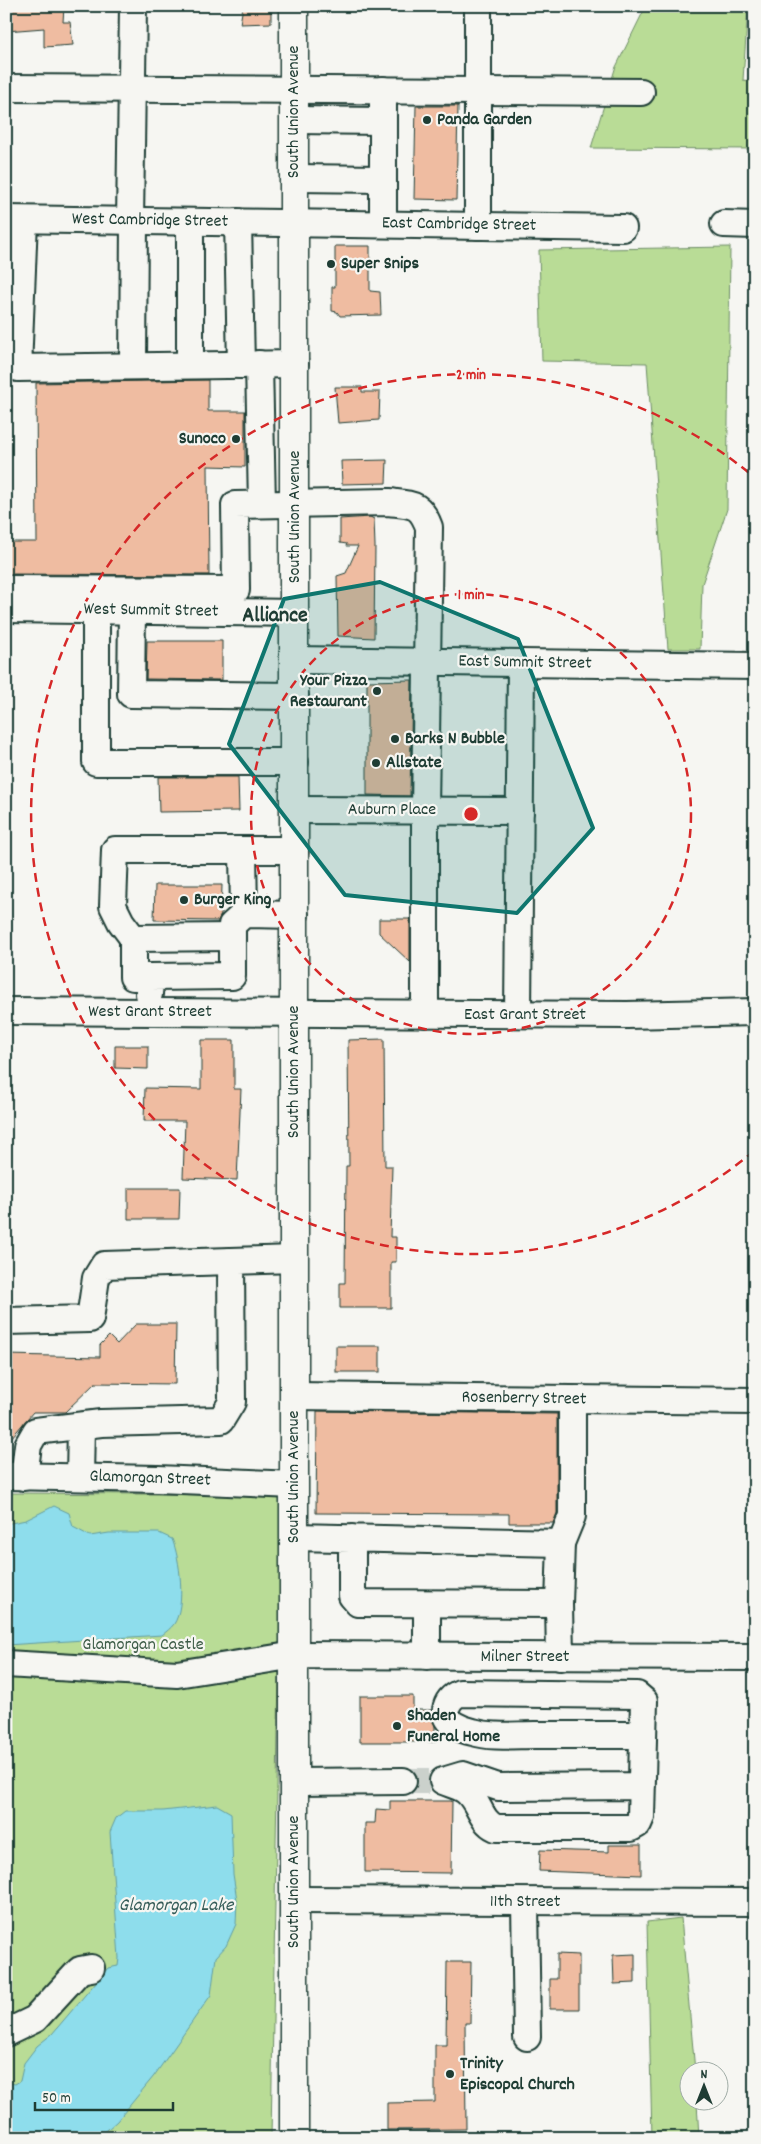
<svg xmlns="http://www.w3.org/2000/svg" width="761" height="2144" font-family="Dekko,sans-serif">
<rect width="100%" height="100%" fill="#f6f6f2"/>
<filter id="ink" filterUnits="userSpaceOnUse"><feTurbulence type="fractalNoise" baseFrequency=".02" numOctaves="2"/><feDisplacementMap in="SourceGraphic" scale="10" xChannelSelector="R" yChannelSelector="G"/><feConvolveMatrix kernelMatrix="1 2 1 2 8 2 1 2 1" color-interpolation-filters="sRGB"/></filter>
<g filter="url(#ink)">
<g fill="#b9dc96" stroke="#6c8c65">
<path d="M646 6H748L743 80 755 82V149L591 148 615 69Z"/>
<path d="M730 247 727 509 702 584 700 649H668L647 363 542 361 539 250Z"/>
<path d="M6 1493 282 1495 271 2138H6Z"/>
<path d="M681 1918 695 2071 688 2072V2102H697L699 2138H652L647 1922Z"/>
</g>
<g fill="#8eddec" stroke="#629da2">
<path d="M54 1506 69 1513 73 1527 90 1536 109 1533H159L172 1539C180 1558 186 1606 174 1624 171 1628 166 1632 162 1635L6 1645V1524L26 1520Z"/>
<path d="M217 1805 231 1813 233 1874 237 1900 236 1924 226 1946 216 1957 211 1995 154 2076 117 2121 98 2138H6V2082L15 2084 20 2081 24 2063 37 2046 52 2034 108 1968 118 1966 119 1958 110 1832 116 1818 125 1811H163Z"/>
</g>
<g fill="#efbca1" stroke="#1f3d34">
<path d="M6 6H64L63 22H70L73 45 44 47V28L6 31Z"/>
<path d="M243 6H271V23L240 24Z"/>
<path d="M416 106H458L456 200 414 199Z"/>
<path d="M335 246H370V291L380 292 381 315 340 316 337 312 332 311V287H335Z"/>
<path d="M208 380V411H245V467L208 466 209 575 8 574V542H37L36 383Z"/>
<path d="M335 387H362V392H380L379 420 338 423Z"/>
<path d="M387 460 386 483 342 484 341 461Z"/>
<path d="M370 517 374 519 375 546 374 638 338 636 337 576 346 573 358 546H346L347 544 340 543V519Z"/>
<path d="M147 641H222V680L146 679Z"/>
<path d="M412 680 410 796 367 795V681Z"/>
<path d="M158 777H238L239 811 159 812Z"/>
<path d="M155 885H222L221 915 218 921 154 920Z"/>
<path d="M379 919H410V962L379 933Z"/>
<path d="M384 1039 385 1166H392L390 1237H396V1262H391V1308H340V1283H345L346 1166H349L348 1040Z"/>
<path d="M201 1040H234V1089H241L237 1180 183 1178 185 1121H144L145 1088 201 1089Z"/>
<path d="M115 1046H148V1069L115 1068Z"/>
<path d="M128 1188H180L179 1219H128Z"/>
<path d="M136 1324H176L175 1384 95 1383 65 1412H33L6 1444V1355L100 1357V1345L109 1336 117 1344Z"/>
<rect x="336" y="1346" width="44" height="26"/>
<path d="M317 1411 557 1414V1513L553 1523H509V1514L316 1513Z"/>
<path d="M360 1696H413V1710H431L435 1726V1742H360Z"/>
<path d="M390 1801H452L451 1873 365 1872V1823H375L376 1809 390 1810Z"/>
<path d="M609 1845H641V1875L539 1871 540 1850 609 1852Z"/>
<path d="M557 1954 579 1955V2009H550V1979H557Z"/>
<path d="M635 1954V1983L614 1984 613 1955Z"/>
<path d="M447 1962H471L470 2023H465L466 2129 387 2130V2103L435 2102V2045H446Z"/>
</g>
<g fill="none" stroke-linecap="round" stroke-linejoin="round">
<path stroke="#cbd1cc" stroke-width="26" stroke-dasharray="26 13" stroke-linecap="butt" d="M403 1781H431"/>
<g stroke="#1f3d34" stroke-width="30">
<g id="minor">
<path d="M6 88 641 92"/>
<path d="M295 120 383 121"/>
<path d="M295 178 383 179"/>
<path d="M6 219 623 228"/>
<path d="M24 220 18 368 295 364"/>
<path d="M130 221 133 6"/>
<path d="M190 222V365"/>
<path d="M238 222 241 365"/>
<path d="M383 224V90"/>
<path d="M724 224 755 225"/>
<path d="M478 226V6"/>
<path d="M259 364 262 504"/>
<path d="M133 366 134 221"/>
<path d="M6 589 236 590 235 505 389 502C413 505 420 503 429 527L425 810V1014"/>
<path d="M6 609 295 613"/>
<path d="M96 610V762H295"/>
<path d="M132 610 131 694 295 696"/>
<path d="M295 660 755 666"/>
<path d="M295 810 520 811"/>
<path d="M243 850 244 914"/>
<path d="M133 938 232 937"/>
<path d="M150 977H133V938L121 922 113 906 115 850H295"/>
<path d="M149 994 150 977 232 976V925L244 914 295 915"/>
<path d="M6 1011 627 1015 755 1012"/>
<path d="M518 1014 521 663"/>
<path d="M6 1321 90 1319 96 1278 104 1265 231 1261"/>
<path d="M294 1396 755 1401"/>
<path d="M7 1476 158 1479 294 1485"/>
<path d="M24 1477 28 1445 36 1431 101 1423 221 1420 232 1402 231 1261 294 1259"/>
<path d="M80 1477 81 1426"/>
<path d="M295 1537 561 1543 559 1604 358 1603 352 1596V1538"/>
<path d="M561 1543 572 1516V1400"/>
<path d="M427 1604V1656"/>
<path d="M559 1604 560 1657"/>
<path d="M6 1664 177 1674 295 1655 755 1657"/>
<path d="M295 1782 403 1781"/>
<path d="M642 1786 498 1787 463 1775 443 1781C450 1784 460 1786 466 1791 480 1802 479 1820 496 1828H631L638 1824 641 1817 644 1701 637 1695 460 1693C452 1696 447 1702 446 1710 443 1723 463 1730 473 1732 492 1738 515 1735 535 1735 571 1735 607 1735 643 1735"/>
<path d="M294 1900 755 1902"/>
<path d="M525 1902 527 2037"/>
<path d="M6 2033 35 2019 80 1970 91 1968"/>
</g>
</g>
<g stroke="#1f3d34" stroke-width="31">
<path id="major" d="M294 6V2138"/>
</g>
<use href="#minor" stroke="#f6f6f2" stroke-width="26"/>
<use href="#major" stroke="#f6f6f2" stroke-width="28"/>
</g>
</g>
<path fill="#0f766e" fill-opacity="0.2" stroke="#0f766e" stroke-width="4" stroke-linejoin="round" d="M380 582 518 639 593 828 517 913 345 895 229 744 284 599Z"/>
<g fill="none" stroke="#d62828" stroke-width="2.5" stroke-dasharray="9 6">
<circle cx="471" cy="814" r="220"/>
<path d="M754 1151A440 440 0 1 1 754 477"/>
</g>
<g fill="#1f3d34" stroke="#f6f6f2" stroke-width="2">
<circle cx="427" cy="120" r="5"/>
<circle cx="331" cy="264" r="5"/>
<circle cx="236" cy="439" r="5"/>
<circle cx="377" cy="691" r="5"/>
<circle cx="395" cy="739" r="5"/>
<circle cx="376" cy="763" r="5"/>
<circle cx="184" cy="900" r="5"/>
<circle cx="397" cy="1726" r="5"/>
<circle cx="450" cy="2074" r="5"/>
</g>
<g text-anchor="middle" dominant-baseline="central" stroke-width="4.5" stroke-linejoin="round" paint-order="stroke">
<g font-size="18" fill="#1f3d34" stroke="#f6f6f2">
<text transform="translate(294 112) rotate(-90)">South Union Avenue</text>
<text transform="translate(150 221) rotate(1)">West Cambridge Street</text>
<text transform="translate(459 225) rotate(1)">East Cambridge Street</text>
<text transform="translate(295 517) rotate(-90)">South Union Avenue</text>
<text transform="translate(151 611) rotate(1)">West Summit Street</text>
<text transform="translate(525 663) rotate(1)">East Summit Street</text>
<text x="392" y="810">Auburn Place</text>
<text x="150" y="1012">West Grant Street</text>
<text x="525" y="1015">East Grant Street</text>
<text transform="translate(294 1072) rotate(-90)">South Union Avenue</text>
<text transform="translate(524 1399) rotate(1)">Rosenberry Street</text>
<text transform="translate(294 1477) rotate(-90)">South Union Avenue</text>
<text transform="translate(150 1479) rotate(2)">Glamorgan Street</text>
<text x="525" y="1657">Milner Street</text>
<text transform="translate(294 1882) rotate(-90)">South Union Avenue</text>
<text x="525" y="1902">11th Street</text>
</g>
<g font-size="18" font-weight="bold" fill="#1f3d34" stroke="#f6f6f2" text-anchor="start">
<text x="437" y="120">Panda Garden</text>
<text x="341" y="264">Super Snips</text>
<text x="226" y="439" text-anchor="end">Sunoco</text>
<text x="367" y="681" text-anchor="end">Your Pizza<tspan x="367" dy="21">Restaurant</tspan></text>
<text x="405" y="739">Barks N Bubble</text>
<text x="386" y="763">Allstate</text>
<text x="194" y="900">Burger King</text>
<text x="407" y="1716">Shaden<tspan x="407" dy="21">Funeral Home</tspan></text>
<text x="460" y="2064">Trinity<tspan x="460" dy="21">Episcopal Church</tspan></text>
</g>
<g font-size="18" fill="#3e5d48" stroke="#f6f6f2">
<text x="143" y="1645">Glamorgan Castle</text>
</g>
<g font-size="19" font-style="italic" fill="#355d59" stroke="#f6f6f2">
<text x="176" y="1906">Glamorgan Lake</text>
</g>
<g font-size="22" font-weight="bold" fill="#1f3d34" stroke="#f6f6f2">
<text x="275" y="616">Alliance</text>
</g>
</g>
<circle cx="471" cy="814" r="8" fill="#d62828" stroke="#f6f6f2" stroke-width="2.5"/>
<g font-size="15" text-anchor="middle" font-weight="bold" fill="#d62828" stroke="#f6f6f2" stroke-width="4.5" stroke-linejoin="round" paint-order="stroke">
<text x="471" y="379">2 min</text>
<text x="471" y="599">1 min</text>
</g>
<rect width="761" height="2144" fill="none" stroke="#f6f6f2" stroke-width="25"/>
<rect x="12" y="12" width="736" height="2119" fill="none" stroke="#1f3d34" stroke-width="2" filter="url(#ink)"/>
<g transform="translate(704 2086)"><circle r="24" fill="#f6f6f2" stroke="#a0aca6"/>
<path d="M0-4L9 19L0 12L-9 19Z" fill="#1f3d34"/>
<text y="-8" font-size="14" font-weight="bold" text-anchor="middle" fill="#1f3d34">N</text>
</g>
<path d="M35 2102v8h138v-8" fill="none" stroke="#1f3d34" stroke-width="2.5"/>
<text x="42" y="2102" font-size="15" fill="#1f3d34" stroke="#f6f6f2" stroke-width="4" paint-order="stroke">50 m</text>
</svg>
